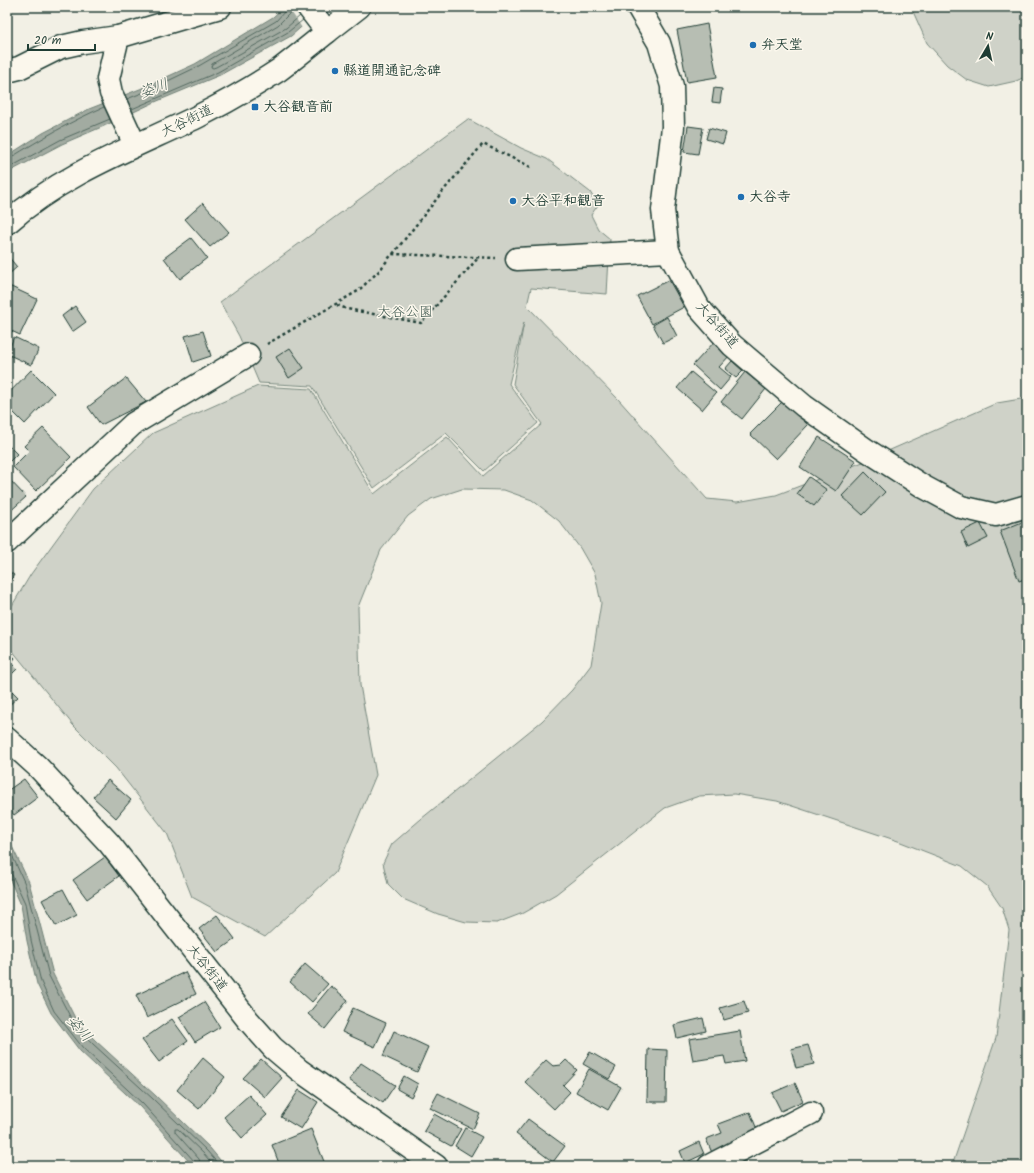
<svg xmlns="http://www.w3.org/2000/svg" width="1034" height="1173" font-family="Kalam,'Klee One',sans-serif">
<rect width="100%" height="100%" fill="#f2f0e5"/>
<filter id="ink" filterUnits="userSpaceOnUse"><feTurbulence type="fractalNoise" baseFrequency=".025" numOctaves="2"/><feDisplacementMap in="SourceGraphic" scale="8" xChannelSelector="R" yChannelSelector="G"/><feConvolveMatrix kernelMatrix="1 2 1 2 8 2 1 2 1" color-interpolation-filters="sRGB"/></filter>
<g filter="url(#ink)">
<g fill="#cfd2c8" stroke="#77887e">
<path d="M911 7H1027V76L1016 81 989 87 967 80 947 65 927 43Z"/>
<path d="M468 119 521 148 547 159 590 192 598 205 591 215 598 229 610 239 607 294 531 288 527 306 619 400 707 499 737 502 776 495 863 462 997 403 1027 398V1166H952L996 1038 1009 930 1002 908 987 886 962 866 898 841 777 801 734 794 699 796 665 808 556 894 523 913 497 923 466 922 438 914 403 899 388 884 383 863 392 844 421 819 542 721 572 690 591 665 601 603 595 574 580 548 559 521 532 500 504 490 462 489 431 499 408 516 381 550 358 607 360 685 376 775 335 873 265 937 192 897 167 833 116 768 73 725 7 644V614L31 574 93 489 153 433 258 386 311 389 374 494 447 437 483 476 542 424 513 384 524 322 509 384 538 423 484 471 446 433 374 488 312 386 259 383 239 336 220 302Z"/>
</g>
<g fill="#a2aba1" stroke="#6e7f75">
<path d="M284 7H324L291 36 220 75 155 102 104 126 62 144 7 173V156L43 133 89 109 145 87 195 64 273 17Z"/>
<path d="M7 836 29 882 53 974 77 1022 96 1041 156 1096 210 1148 225 1166H193L140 1107 80 1051 51 1013 37 984 27 941 21 905 7 873Z"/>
</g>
<path fill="#f2f0e5" d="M288 7H324L325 9 302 28Z"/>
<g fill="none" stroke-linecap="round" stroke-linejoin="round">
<g stroke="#536960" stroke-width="1">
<path d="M291 7 289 14 278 25 212 64 211 67 213 68 216 67 286 28 300 16"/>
<path d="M127 99 147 91 197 67 276 21 285 11 286 7"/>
<path d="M132 109 218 72 288 32 303 20"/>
<path d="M7 159 10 158C41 139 71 121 104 107"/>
<path d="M7 169 60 140 110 119"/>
<path d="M7 844 25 884 49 976 74 1024 93 1044 153 1099 207 1151 220 1166"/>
<path d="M7 873H10L12 875 25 903 31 940 41 982 54 1011 83 1048 143 1104 195 1162 196 1166"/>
<path d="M201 1166 199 1159 175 1132V1129H178L204 1154 214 1166"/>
</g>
</g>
<g fill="#b7beb3" stroke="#1f3d34">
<path d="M707 24 717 77 687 82 677 30Z"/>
<path d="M714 88 722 89 720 103 712 102Z"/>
<path d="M688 126 703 128 698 154 684 152Z"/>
<path d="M709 128 726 133 723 144 706 139Z"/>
<path d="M203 203 229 232 210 247 185 219Z"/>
<path d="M191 238 207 258 180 279 164 258Z"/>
<path d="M7 255 17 267 7 276Z"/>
<path d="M669 280 684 307 652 324 637 296Z"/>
<path d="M7 285 37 299 20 335 7 329Z"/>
<path d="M75 306 86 322 72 332 62 316Z"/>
<path d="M667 317 677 336 663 343 653 325Z"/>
<path d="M203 331 211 356 193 362 185 336Z"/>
<path d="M14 337 39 349 31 365 7 354Z"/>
<path d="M716 340 731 354 719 367 731 377 720 390 693 365Z"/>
<path d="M290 348 304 368 289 378 276 357Z"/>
<path d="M732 361 743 371 736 378 725 369Z"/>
<path d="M31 370 54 393 25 424 7 406V395Z"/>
<path d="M691 372 716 393 702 410 677 388Z"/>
<path d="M745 372 766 389 742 419 721 402Z"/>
<path d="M126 378 146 402 101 425 88 407Z"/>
<path d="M783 401 808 425 776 459 750 434Z"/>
<path d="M43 428 71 457 36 491 13 467 29 451 24 446Z"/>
<path d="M819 437 856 461 836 491 800 467Z"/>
<path d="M7 444 17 454 7 464Z"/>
<path d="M865 472 885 492 863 515 842 496Z"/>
<path d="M809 477 827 490 814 506 797 494Z"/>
<path d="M8 478 26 497 7 514V479Z"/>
<path d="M1027 520V578L1019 581 1000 531Z"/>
<path d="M980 523 988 538 968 548 961 532Z"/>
<path d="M7 570 14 575 7 585Z"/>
<path d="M7 650 15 658 11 663 17 669 8 678Z"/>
<path d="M7 686 18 697 7 707Z"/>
<path d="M24 779 38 797 14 815 7 806V791Z"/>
<path d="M108 780 131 800 116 818 93 797Z"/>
<path d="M105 857 119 876 87 899 73 880Z"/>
<path d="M63 889 77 915 56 926 42 900Z"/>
<path d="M217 915 235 939 217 952 199 929Z"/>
<path d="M305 964 328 984 312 1002 290 982Z"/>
<path d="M185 972 196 994 147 1018 136 995Z"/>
<path d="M331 986 348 1000 325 1029 308 1014Z"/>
<path d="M744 1001 748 1013 724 1020 720 1008Z"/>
<path d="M204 1002 220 1027 195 1042 179 1017Z"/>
<path d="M353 1008 386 1023 375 1047 342 1032Z"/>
<path d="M703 1018 706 1031 677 1038 674 1025Z"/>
<path d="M172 1019 188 1041 159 1062 142 1040Z"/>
<path d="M394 1031 428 1047 417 1072 383 1056Z"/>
<path d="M740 1031 745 1061 726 1064 724 1056 693 1061 689 1039Z"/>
<path d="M808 1045 814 1064 796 1068 791 1049Z"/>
<path d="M648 1049 667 1050 666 1102H647Z"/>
<path d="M590 1052 616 1067 609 1079 583 1064Z"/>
<path d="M203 1058 225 1077 199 1109 177 1090Z"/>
<path d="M261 1059 282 1078 265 1097 243 1078Z"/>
<path d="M546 1060 553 1066 561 1065 566 1060 577 1070 563 1085 570 1092 554 1109 525 1082Z"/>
<path d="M361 1063 395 1085 383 1103 349 1080Z"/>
<path d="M589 1069 621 1087 608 1110 576 1092Z"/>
<path d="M404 1076 418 1084 411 1097 397 1089Z"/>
<path d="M795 1083 803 1101 781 1111 772 1093Z"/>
<path d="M299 1090 318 1102 301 1129 281 1117Z"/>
<path d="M438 1093 480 1114 473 1129 430 1108Z"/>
<path d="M249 1095 267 1115 242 1138 224 1117Z"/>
<path d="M750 1112 760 1137 713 1155 706 1139 722 1133 718 1124Z"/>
<path d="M434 1114 461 1129 451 1146 424 1131Z"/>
<path d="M528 1119 565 1146 553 1162 516 1134Z"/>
<path d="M465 1128 482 1137 471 1156 455 1146Z"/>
<path d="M311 1129 325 1164 321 1166H280L272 1145Z"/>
<path d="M699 1142 704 1154 685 1163 680 1151Z"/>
</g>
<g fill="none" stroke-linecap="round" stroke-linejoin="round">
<g stroke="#1f3d34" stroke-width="25">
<g id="minor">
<path d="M308 7 327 32 359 7"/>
<path d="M638 7 659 43 672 86 673 127 663 210 668 251 699 308 732 345 804 406 865 449 924 487 961 507 996 515 1027 506"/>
<path d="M118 37 220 7"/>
<path d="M7 71 19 68 61 47 83 42 118 37 108 79 111 93 135 145"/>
<path d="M517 259 668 251"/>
<path d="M7 542 133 424 248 355"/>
<path d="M709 1166 811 1113"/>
</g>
</g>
<g stroke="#1f3d34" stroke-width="25">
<g id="major">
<path d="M7 223C64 173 130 149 197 117 225 103 253 87 279 70 295 58 311 45 327 32"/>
<path d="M7 739 38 767 109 843 248 1020 273 1048 299 1070 436 1166"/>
</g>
</g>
<g stroke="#1f3d34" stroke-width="2.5" stroke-dasharray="3 3" stroke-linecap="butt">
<path d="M393 254 443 191 483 144 531 167"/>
<path d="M337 305 347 309 421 323 478 258"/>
<path d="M267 344 358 291 380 270 392 254 496 258"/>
</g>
<use href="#minor" stroke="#fbf7ec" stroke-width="22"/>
<use href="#major" stroke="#fbf7ec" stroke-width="22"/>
</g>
</g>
<g fill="#1f6fb2" stroke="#fbf7ec" stroke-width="1.5">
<circle cx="753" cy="45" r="4"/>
<circle cx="335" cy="71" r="4"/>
<rect x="251" y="103" width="8" height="8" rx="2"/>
<circle cx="741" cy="197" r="4"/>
<circle cx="513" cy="201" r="4"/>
</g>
<g text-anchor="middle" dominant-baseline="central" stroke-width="3" stroke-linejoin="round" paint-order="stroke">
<g font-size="14" font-weight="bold" fill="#1f3d34" stroke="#fbf7ec" text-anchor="start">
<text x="761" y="45">弁天堂</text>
<text x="343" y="71">縣道開通記念碑</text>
<text x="263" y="107">大谷観音前</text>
<text x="749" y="197">大谷寺</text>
<text x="521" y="201">大谷平和観音</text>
</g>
<g font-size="14" fill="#1f3d34" stroke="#fbf7ec">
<text transform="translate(187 121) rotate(-26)">大谷街道</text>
<text transform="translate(717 325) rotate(49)">大谷街道</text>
<text transform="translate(207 968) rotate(52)">大谷街道</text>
</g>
<g font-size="14" fill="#425b52" stroke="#fbf7ec">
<text x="405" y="312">大谷公園</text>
</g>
<g font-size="15" font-style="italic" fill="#465e55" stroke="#fbf7ec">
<text transform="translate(154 89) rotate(-20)">姿川</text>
<text transform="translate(79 1029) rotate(49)">姿川</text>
</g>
</g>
<rect width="1034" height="1173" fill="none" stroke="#fbf7ec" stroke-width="24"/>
<rect x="12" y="12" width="1010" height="1149" fill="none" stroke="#1f3d34" stroke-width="1.5" filter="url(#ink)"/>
<g transform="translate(988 46) rotate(9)" stroke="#fbf7ec" stroke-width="3" paint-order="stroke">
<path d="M0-3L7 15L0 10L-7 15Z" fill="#1f3d34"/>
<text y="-6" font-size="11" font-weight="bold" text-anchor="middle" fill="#1f3d34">N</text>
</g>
<path d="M28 44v6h67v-6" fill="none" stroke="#1f3d34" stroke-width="2"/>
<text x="34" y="44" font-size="12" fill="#1f3d34" stroke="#fbf7ec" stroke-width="3" paint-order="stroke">20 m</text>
</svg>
